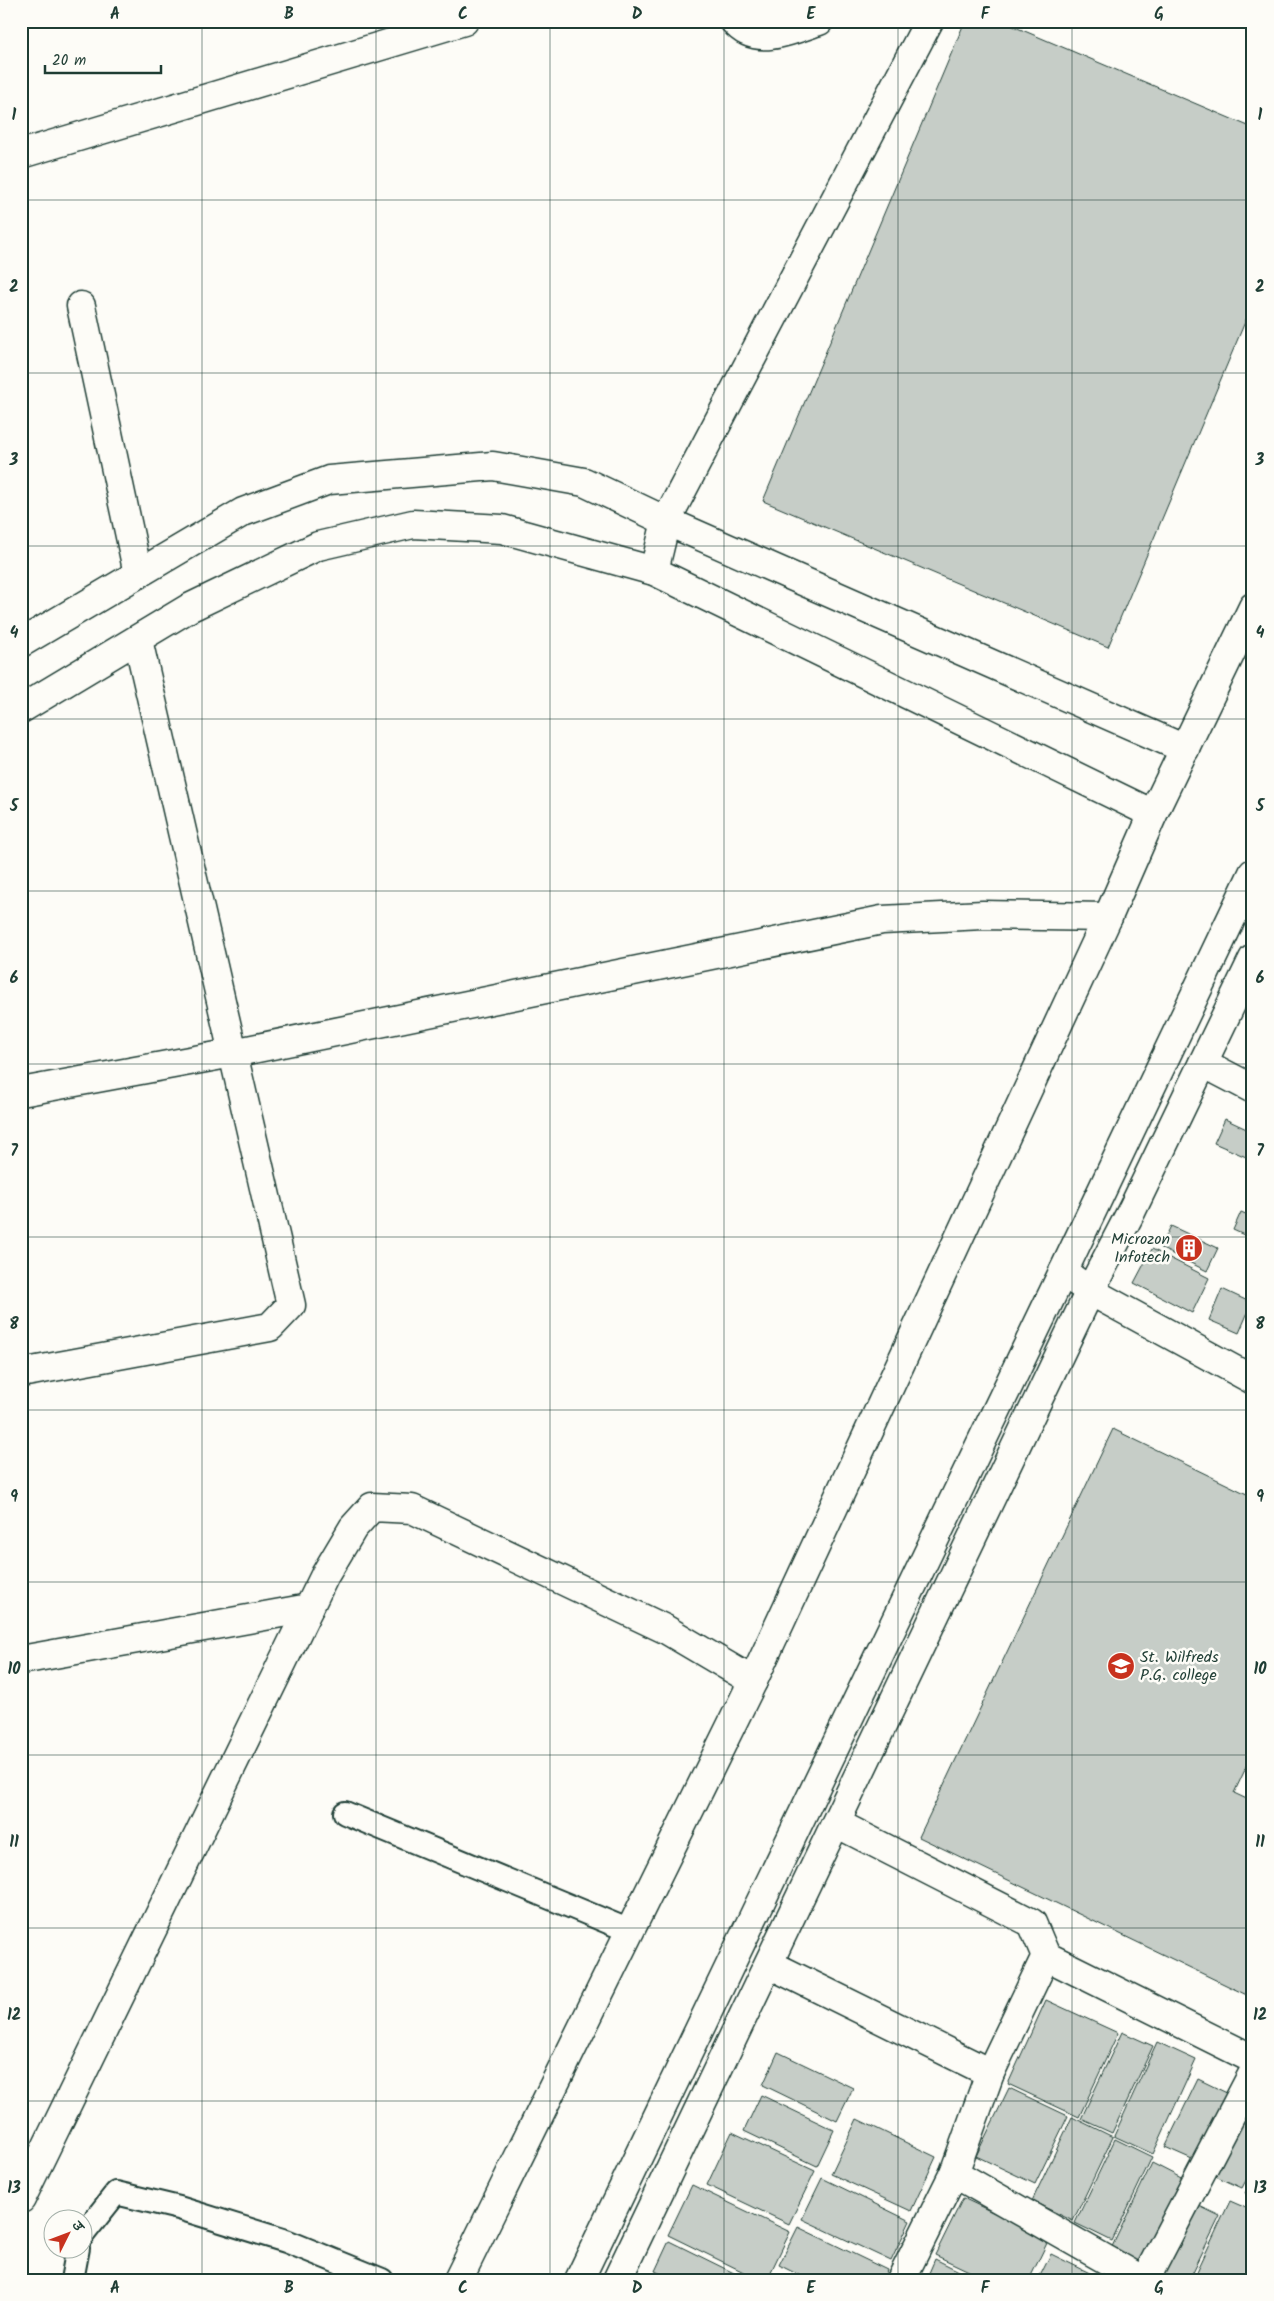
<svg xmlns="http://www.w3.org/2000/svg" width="1274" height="2301" font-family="Kalam,'Playpen Sans Deva',sans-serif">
<rect width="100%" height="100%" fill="#fdfcf7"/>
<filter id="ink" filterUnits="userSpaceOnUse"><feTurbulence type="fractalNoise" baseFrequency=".02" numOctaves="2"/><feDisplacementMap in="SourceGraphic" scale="10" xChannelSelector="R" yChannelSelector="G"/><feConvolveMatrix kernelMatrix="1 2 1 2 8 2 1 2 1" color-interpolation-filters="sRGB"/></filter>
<g filter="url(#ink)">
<g fill="#c6cdc7" stroke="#1f3d34">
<path d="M965 21H1001L1253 128V303L1108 647 763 501Z"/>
<path d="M1225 1119 1253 1132V1160L1214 1143Z"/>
<path d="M1241 1212 1253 1217V1239L1233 1230Z"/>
<path d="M1171 1226 1218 1248 1207 1271 1160 1248Z"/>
<path d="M1152 1249 1209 1278 1192 1313 1134 1283Z"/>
<path d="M1222 1289 1252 1303 1239 1333 1209 1320Z"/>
<path d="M1113 1429 1253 1497V1753L1234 1793 1253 1802V1998L919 1837Z"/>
<path d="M1046 2000 1118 2033 1079 2117 1008 2084Z"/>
<path d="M1122 2032 1153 2046 1112 2133 1081 2119Z"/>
<path d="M1157 2042 1196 2060 1153 2154 1114 2136Z"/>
<path d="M778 2052 853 2088 837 2121 763 2085Z"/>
<path d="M1198 2079 1235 2097 1201 2163 1165 2147Z"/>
<path d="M1009 2088 1068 2116 1035 2184 976 2156Z"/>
<path d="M761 2095 834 2130 817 2166 744 2131Z"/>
<path d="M1072 2117 1113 2137 1073 2221 1032 2201Z"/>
<path d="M857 2119 936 2157 911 2211 831 2174Z"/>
<path d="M1238 2121 1253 2128V2167L1242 2188 1211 2174Z"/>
<path d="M732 2132 815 2171 789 2224 707 2185Z"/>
<path d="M1115 2139 1152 2157 1112 2241 1075 2223Z"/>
<path d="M1152 2163 1189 2182 1145 2270 1109 2253Z"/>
<path d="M822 2178 910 2221 891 2261 802 2219Z"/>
<path d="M1253 2179V2196L1245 2193Z"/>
<path d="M692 2185 790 2232 767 2280H760L668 2235Z"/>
<path d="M963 2198 1049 2239 1029 2280H988L935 2255Z"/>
<path d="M1230 2201 1253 2211V2259L1243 2280H1193Z"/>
<path d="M1191 2202 1220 2216 1189 2280H1161L1153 2276Z"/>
<path d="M798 2227 887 2270 883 2280H809L779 2265Z"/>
<path d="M669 2241 748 2280H674L655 2271Z"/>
<path d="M1051 2254 1104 2280H1038Z"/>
<path d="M935 2259 977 2280H926Z"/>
</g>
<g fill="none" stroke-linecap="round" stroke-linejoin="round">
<g stroke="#1f3d34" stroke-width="26">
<g id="lane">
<path d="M345 1813 630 1931"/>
<path d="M82 2236 116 2193 179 2208 286 2241 382 2280"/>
<path d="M72 2280 78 2248"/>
</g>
</g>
<g stroke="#1f3d34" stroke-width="31">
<g id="street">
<path d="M734 21C756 48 791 30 819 21"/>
<path d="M21 154 464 21"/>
<path d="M81 306 138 574"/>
<path d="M654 571 666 521 929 21"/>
<path d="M138 640 233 1053 882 920 983 915 1108 917"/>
<path d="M21 643 243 512 329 480 493 466 584 482 666 521 1185 749"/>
<path d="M21 709 189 608 318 546 413 524 502 529 654 571 1153 814"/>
<path d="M1203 1063 1253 1089"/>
<path d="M21 1092 233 1053 291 1305 270 1327 21 1373"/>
<path d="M1063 1272 1090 1291 1253 1380"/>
<path d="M21 1660 309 1608"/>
<path d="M836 1823 1032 1923 1046 1956 1253 2059"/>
<path d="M769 1964 990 2073"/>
<path d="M954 2173 1142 2280"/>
<path d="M21 2199 325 1575 353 1528 372 1507 412 1509 665 1629 753 1681"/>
<path d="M901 2280 954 2173 990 2073 1046 1956"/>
<path d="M1145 2280 1253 2073"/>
</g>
</g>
<g stroke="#1f3d34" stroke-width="31">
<path id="secondary" d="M617 2280 1090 1291 1132 1210 1253 959"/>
</g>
<g stroke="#1f3d34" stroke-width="31">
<g id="highway">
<path d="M458 2280 753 1681 1108 917 1153 814 1253 607"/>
<path d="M579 2280 1063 1272 1253 873"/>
</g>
</g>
<use href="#lane" stroke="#fdfcf7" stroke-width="22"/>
<use href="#street" stroke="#fdfcf7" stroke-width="28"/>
<use href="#secondary" stroke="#fdfcf7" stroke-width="28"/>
<use href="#highway" stroke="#fdfcf7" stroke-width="28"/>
</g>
</g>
<path fill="none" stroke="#1f3d34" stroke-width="1" stroke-opacity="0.55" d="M202 21V2280M376 21V2280M550 21V2280M724 21V2280M898 21V2280M1072 21V2280M21 200H1253M21 373H1253M21 546H1253M21 719H1253M21 891H1253M21 1064H1253M21 1237H1253M21 1410H1253M21 1582H1253M21 1755H1253M21 1928H1253M21 2101H1253"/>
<defs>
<g id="building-disc" transform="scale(1.4375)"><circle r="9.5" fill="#c8321e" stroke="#fdfcf7"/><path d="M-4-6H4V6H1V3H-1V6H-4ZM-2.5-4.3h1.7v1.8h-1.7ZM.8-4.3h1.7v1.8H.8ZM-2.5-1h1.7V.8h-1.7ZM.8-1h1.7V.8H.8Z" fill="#fff"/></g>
<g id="university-disc" transform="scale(1.4375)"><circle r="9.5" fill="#c8321e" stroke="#fdfcf7"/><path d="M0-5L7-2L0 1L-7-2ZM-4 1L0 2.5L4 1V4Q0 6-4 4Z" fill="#fff"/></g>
</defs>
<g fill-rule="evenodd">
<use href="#building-disc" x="1189" y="1248"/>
<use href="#university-disc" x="1121" y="1666"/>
</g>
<g text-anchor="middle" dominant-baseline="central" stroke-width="5" stroke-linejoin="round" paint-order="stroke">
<g font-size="16" fill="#1f3d34" stroke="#fdfcf7" text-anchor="end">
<text x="1170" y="1239">Microzon<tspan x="1170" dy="18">Infotech</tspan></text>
<text x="1140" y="1657" text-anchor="start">St. Wilfreds<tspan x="1140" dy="18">P.G. college</tspan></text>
</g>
</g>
<rect width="1274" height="2301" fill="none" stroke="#fdfcf7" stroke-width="55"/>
<g transform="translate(68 2234) rotate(48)"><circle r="24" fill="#fdfcf7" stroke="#a4b0a9"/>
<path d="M0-4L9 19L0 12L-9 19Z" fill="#c8321e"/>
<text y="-8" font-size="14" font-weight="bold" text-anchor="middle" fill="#1f3d34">उ</text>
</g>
<path d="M45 65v8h116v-8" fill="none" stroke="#1f3d34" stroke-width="2.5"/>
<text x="52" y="65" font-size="15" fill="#1f3d34" stroke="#fdfcf7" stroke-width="4" paint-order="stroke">20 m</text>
<rect x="28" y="28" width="1218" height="2246" fill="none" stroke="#1f3d34" stroke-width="2"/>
<g font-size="16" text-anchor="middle" font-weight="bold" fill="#1f3d34">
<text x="115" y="19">A</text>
<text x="289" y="19">B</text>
<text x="463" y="19">C</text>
<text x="637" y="19">D</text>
<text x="811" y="19">E</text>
<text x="985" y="19">F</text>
<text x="1159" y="19">G</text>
<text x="14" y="120">1</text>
<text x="1260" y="120">1</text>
<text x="14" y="292">2</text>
<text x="1260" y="292">2</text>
<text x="14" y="465">3</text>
<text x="1260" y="465">3</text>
<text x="14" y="638">4</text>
<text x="1260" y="638">4</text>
<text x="14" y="811">5</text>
<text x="1260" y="811">5</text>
<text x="14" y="983">6</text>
<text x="1260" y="983">6</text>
<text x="14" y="1156">7</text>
<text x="1260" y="1156">7</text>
<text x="14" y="1329">8</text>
<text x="1260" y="1329">8</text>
<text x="14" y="1502">9</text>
<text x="1260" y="1502">9</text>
<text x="14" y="1674">10</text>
<text x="1260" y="1674">10</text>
<text x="14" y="1847">11</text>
<text x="1260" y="1847">11</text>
<text x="14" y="2020">12</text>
<text x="1260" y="2020">12</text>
<text x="14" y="2193">13</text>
<text x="1260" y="2193">13</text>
<text x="115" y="2293">A</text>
<text x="289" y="2293">B</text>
<text x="463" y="2293">C</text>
<text x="637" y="2293">D</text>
<text x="811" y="2293">E</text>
<text x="985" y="2293">F</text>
<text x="1159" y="2293">G</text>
</g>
</svg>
